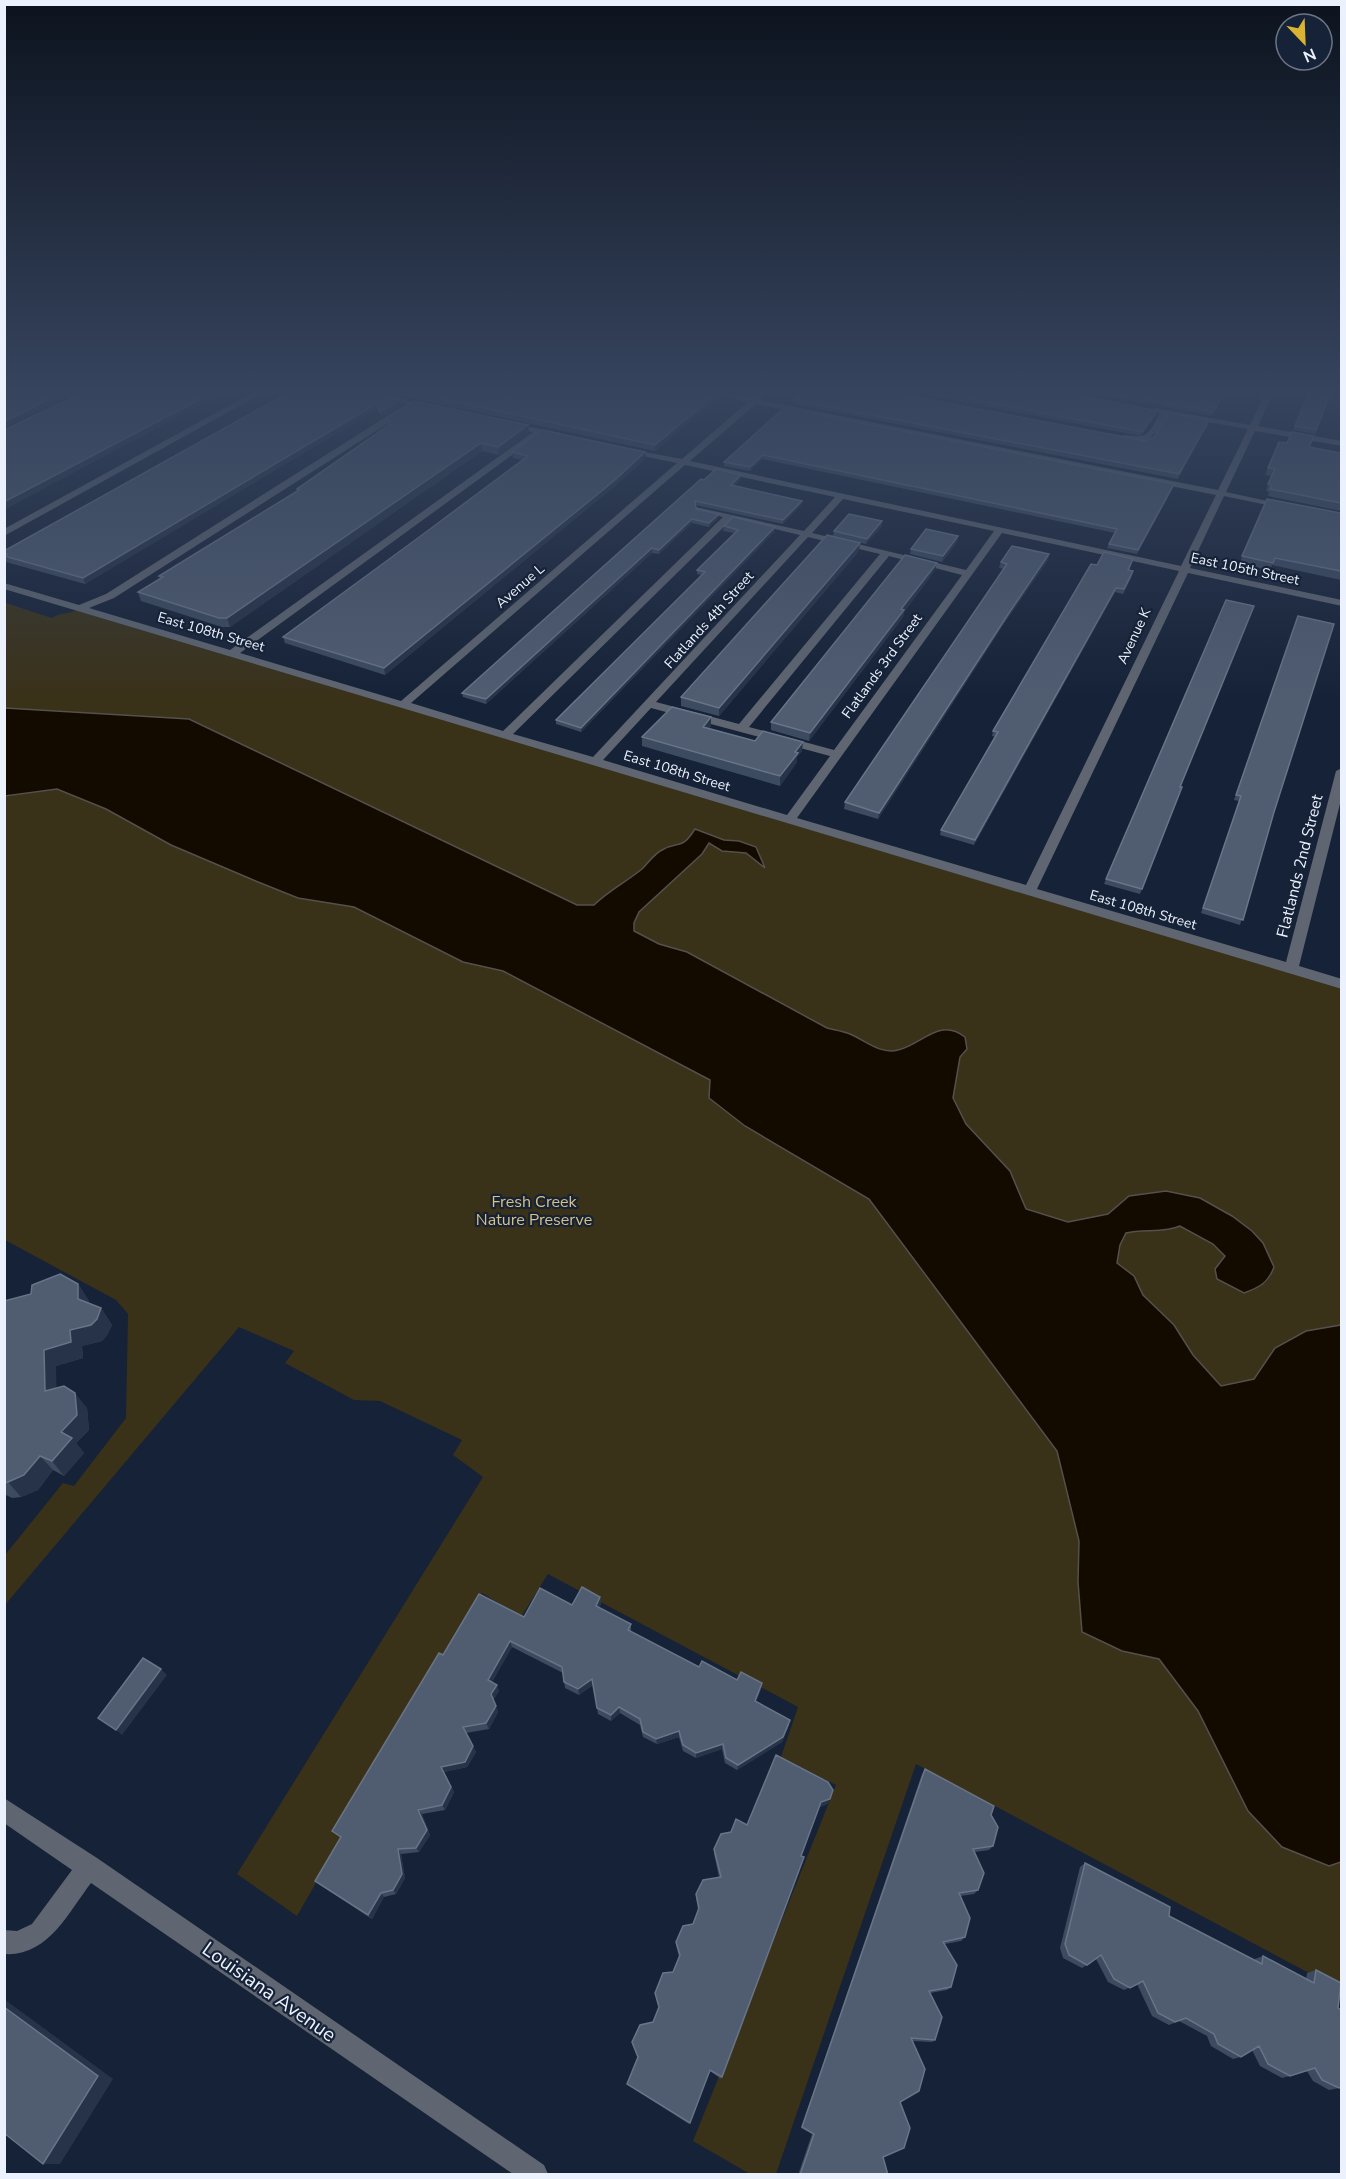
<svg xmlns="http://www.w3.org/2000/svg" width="1346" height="2179" font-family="'Nunito Sans',sans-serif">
<rect width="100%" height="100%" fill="#162237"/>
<g fill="#3a3119">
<path d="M6 603 52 618C60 612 69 615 78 609L1341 986V1345L1235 1404 1018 1214 877 1074 5 718Z"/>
<path d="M60 785 367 899 725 1075 885 1193 1075 1430 1141 1625 1341 1831V1990L916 1764 776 2174H750L693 2141 836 1785 781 1757 798 1707 548 1574 521 1617 482 1593 297 1916 237 1874 483 1477 453 1455 462 1440 380 1401 354 1400 285 1363 294 1351 239 1327 5 1605V1555L63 1483 74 1486 126 1418 128 1314 116 1300 5 1240V793Z"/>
</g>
<path fill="#130a00" stroke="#54504c" stroke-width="1.5" d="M5 708 189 719 577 905H594C608 891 626 882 642 869 648 863 654 854 662 850 680 840 681 851 695 829L724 840 739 841 756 847 765 868 746 853 722 851 709 843 702 854 639 912 634 923V931L659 944 687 952 827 1028C835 1030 843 1031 850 1034 864 1040 881 1055 898 1050 923 1044 939 1017 965 1037L967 1049 960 1057 953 1098 966 1124 1010 1171 1026 1209 1068 1222 1108 1214 1129 1196 1166 1191 1200 1198 1232 1216 1252 1231 1263 1243 1274 1267C1268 1283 1260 1287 1244 1293L1217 1279 1215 1269 1225 1256 1213 1244 1180 1226C1165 1233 1143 1229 1126 1233L1120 1245 1117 1263 1134 1276 1143 1295 1174 1325 1193 1355 1221 1386 1254 1379 1275 1348 1306 1331 1341 1325V1862L1329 1866 1282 1847 1248 1811 1198 1711 1159 1659 1122 1651 1082 1632 1078 1582 1079 1541 1057 1451 869 1199 745 1126 709 1098 710 1080 503 971 463 962 354 907 298 898 258 882 171 845 106 809 57 789 5 796Z"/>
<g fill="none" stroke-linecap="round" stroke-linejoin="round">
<g fill="#5f6671" fill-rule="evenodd">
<path d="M250 394H261L4 536V529Z"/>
<path d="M365 394H382L433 407 429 409Z"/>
<path d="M715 394H733L753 398 757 394H763L760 400 1218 490 1248 429 1167 415C1156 434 1145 452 1120 437 1125 434 1128 436 1135 436 1150 438 1153 425 1160 413L1152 412 1151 410 1155 408 1250 425 1265 394H1273L1258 426 1342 441V446L1255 431 1226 492 1290 506 1286 509 1224 496 1190 568 1342 600V606L1188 573 1037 889 1286 962 1336 771 1342 768V796L1299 966 1342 979V989L4 589V583L79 605 106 594 400 408H406V412L114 598 89 608 230 650 533 432 505 426V422L561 433 562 435 558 437 541 434 240 653 401 701 677 463 623 452V448L682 459 748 402ZM756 404 1216 495 1181 566 690 461ZM685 465 835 497 804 531 696 507V511L723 517 503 731 411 703ZM843 499 994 531 966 570 812 533ZM732 519 800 535 593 757 513 734ZM1002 533 1179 571 1026 885 797 818ZM808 537 880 554 739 724 656 702ZM889 556 962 575 834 750 749 727ZM651 708 830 756 787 815 603 760Z"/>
<path d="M4 1798 97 1858 544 2165 548 2174H513L91 1883C68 1913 48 1957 4 1954V1930L17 1931 32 1924 72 1870 4 1823Z"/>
</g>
</g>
<g fill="#3d4b60">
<path d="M286 394 400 399 401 405 382 417 377 409 85 584 6 562 4 559V551Z"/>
<path d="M394 394H719V397L655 451Z"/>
<path d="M922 394H1073L1157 411 1156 415 1141 436Z"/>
<path d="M1096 394H1224L1212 416Z"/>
<path d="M1308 394H1331L1315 434 1293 430Z"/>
<path d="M793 400 1145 441 1209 420 1208 424 1178 479 793 404Z"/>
<path d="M784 408 1174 484 1173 488 1137 554 1107 548 1109 544 1115 533 762 459 750 471 724 466V462Z"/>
<path d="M386 418 528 425 529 433 499 455 482 451 230 627H222L141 601 138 592 160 579 159 576 297 491V489L388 426Z"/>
<path d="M1309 447 1341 453V511L1268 496 1269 492 1266 491 1271 476 1265 475 1268 468Z"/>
<path d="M512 452 646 458 615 486 385 675 285 643 283 637 422 535 522 460 513 458Z"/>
<path d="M741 479 734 486 801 505 783 524 695 505 696 509 718 518 709 527 692 523 659 554 652 553 486 704 463 697 462 693 704 480Z"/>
<path d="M1341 513V580L1272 565 1270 570 1240 564 1242 556Z"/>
<path d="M724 526 775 527V531L581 732 556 724V720L701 575 697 574V570L734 533 723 531Z"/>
<path d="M882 526 866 544 833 536 834 531Z"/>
<path d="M958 536 957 542 942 562 910 554 911 549Z"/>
<path d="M859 551 719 716 681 706V697Z"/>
<path d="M1049 554 1048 560 1005 622 878 819 844 809 845 802 1004 569 999 568 1001 562Z"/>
<path d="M1132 563 1129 570 1133 571 1132 576 1123 594 1115 592 974 845 940 835 941 830 996 737 992 736 993 731 1097 565Z"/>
<path d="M935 570 904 612 903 617 809 741 771 730V722Z"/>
<path d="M1298 616 1274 812 1240 925 1201 913 1239 801 1234 800Z"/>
<path d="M711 717V726L709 728 755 741 802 751 797 757V762L780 786 642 746V737Z"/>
<path d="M1180 787V792L1140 894 1104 884 1106 879Z"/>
<path d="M78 1284 89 1301V1303L101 1308 112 1325 107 1335 102 1341 82 1346 83 1358 56 1366V1388L87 1408 89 1430 76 1443 84 1453 64 1476 53 1470 38 1490 21 1497 12 1498 4 1494V1301Z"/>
<path d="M600 1597 601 1604 599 1607 631 1624V1632L699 1667 737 1680 762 1683 761 1689 756 1701 789 1725 782 1742 737 1770 725 1763 722 1749 696 1758 683 1751 679 1737 657 1744 643 1737 640 1725 620 1713 611 1721 598 1714 593 1685 579 1695 565 1688 563 1673 512 1647 492 1682 499 1691 493 1700 498 1712 489 1729 466 1733 476 1752 467 1767 444 1772 454 1792 445 1810 422 1814 430 1835 419 1852 401 1854 405 1878 396 1894 384 1897 372 1919 320 1885 315 1881 341 1838 332 1831 443 1655 524 1617 572 1605Z"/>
<path d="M925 1769 991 1815 993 1846 989 1850 975 1852 978 1890 974 1894 960 1896 965 1937 961 1941 945 1944 951 1987 947 1990 930 1993 935 2040 932 2042 912 2041 900 2102 883 2157 888 2175H798L812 2134 801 2128 922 1774Z"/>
<path d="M828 1804 819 1807 801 1856 722 2077 721 2079 710 2071 689 2124 628 2085 627 2084 659 2008 655 1993 673 1972 679 1957 676 1945V1942L693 1924 698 1910 696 1898V1894L719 1877 714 1854V1849L731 1832 747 1825Z"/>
<path d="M1085 1863 1169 1916 1255 1961V1959L1263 1956 1306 1979 1307 1973 1316 1970 1338 2008 1339 2088 1329 2090 1313 2081 1307 2071 1290 2076 1282 2078 1260 2066 1252 2050 1241 2057 1233 2059 1211 2046 1207 2036 1179 2021 1169 2025 1152 2016 1137 1984 1124 1990 1108 1982 1096 1959 1082 1968 1063 1958 1060 1948 1080 1867Z"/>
</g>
<g fill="#263348">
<path d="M59 394H72L4 428V422Z"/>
<path d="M210 394H221L4 510V502Z"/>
<path d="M716 394H719V397L655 451V445Z"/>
<path d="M400 399 401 405 382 417 381 412Z"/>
<path d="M376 404 377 409 85 584 83 578Z"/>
<path d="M1157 411 1156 415 1141 436 1142 432Z"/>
<path d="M1209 420 1208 424 1178 479 1179 474Z"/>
<path d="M528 425 529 433 499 455 498 447Z"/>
<path d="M481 443 482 451 230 627 227 618Z"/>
<path d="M645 452 646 458 615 486 385 675 384 668Z"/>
<path d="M763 455 762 459 750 471V467Z"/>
<path d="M741 475V479L731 489V485Z"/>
<path d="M1174 484 1173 488 1137 554 1138 550Z"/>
<path d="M802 501 801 505 783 524V520Z"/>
<path d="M719 514 718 518 709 527V523Z"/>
<path d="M692 519V523L659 554V550Z"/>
<path d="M882 521V526L866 544 867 539Z"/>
<path d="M775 527V531L581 732V728Z"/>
<path d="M958 536 957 542 942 562 943 556Z"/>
<path d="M860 543 859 551 719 716V708Z"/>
<path d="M652 548V553L486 704V699Z"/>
<path d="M1049 554 1048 560 1005 622 878 819 879 813 1007 616Z"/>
<path d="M937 563 935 570 904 612 903 617 809 741 810 733 901 609Z"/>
<path d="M1116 588 1115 592 974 845 975 840Z"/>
<path d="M711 717V726L703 736V727Z"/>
<path d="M803 742 802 751 797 757V762L780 786V776L795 752Z"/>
<path d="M78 1284 89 1301V1315L78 1299Z"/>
<path d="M101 1308 112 1325 107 1335 102 1341 82 1346 83 1358 56 1366 57 1407 45 1391 44 1350Z"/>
<path d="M75 1393 87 1408 89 1430 76 1443 84 1453 64 1476 52 1461 61 1432Z"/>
<path d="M40 1456 53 1470 38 1490 21 1497 8 1482Z"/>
<path d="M600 1597 601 1604 596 1612V1606Z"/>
<path d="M510 1641 512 1647 490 1686 488 1680Z"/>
<path d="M161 1669 167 1675 122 1735 116 1730Z"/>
<path d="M592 1679 593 1685 579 1695 578 1689Z"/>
<path d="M762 1683 761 1689 754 1706 755 1701Z"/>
<path d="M497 1685 499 1691 493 1700 491 1694Z"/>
<path d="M496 1706 498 1712 489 1729 486 1723Z"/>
<path d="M619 1707 620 1713 611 1721V1715Z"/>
<path d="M790 1720 782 1742 737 1770 738 1765Z"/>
<path d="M679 1731V1737L657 1744 656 1739Z"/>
<path d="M723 1744 722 1749 696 1758V1753Z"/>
<path d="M473 1746 476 1752 467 1767 444 1772 454 1792 445 1810 442 1805 441 1767Z"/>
<path d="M830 1799 828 1804 819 1807 821 1802Z"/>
<path d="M418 1810 422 1814 430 1835 419 1852 416 1848Z"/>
<path d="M398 1849 401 1854 405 1878 396 1894 393 1890Z"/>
<path d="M381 1893 384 1897 372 1919 368 1915Z"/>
<path d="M4 1999 113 2079 60 2164H43L4 2007Z"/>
</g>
<g fill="#505d71" stroke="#687487" stroke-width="1.5">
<path d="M4 394H59L4 422Z"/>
<path d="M80 394H210L4 502V430Z"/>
<path d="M286 394H379L400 399 381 412 376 404 83 578 4 556 7 554H4V551Z"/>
<path d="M419 394H716L655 445Z"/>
<path d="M799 394H900L1145 441 1154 437 1169 413 1209 420 1179 474 793 400Z"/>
<path d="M944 394H1073L1157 411 1142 432Z"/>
<path d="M1118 394H1223L1213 412Z"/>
<path d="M1308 394H1330L1316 430 1295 426Z"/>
<path d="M414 401 528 425 498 447 481 443 227 618H219L138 592 163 577 159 576 299 490 297 489 390 424 386 418Z"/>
<path d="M784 408 1174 484 1138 550 1109 544 1117 529 763 455 750 467 724 462Z"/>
<path d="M542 430 645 452 615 480 384 668 283 637 422 535 528 456 512 452Z"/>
<path d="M1292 432 1314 436 1309 447 1341 453V503L1270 489 1272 485 1268 484 1275 469 1268 468 1279 442 1287 443Z"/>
<path d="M716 469 741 475 731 485 802 501 783 520 695 501 696 509 719 514 709 523 692 519 659 550 652 548 486 699 462 693 701 479 704 480Z"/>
<path d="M1267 499 1341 513V571L1275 558 1273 563 1242 556Z"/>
<path d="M849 514 882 521 867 539 834 531Z"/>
<path d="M733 517 775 527 581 728 556 720 705 572 697 570 738 530 724 526Z"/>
<path d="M926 529 958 536 943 556 911 549Z"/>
<path d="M827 535 860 543 719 708 681 697Z"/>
<path d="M1012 546 1049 554 1007 616 879 813 845 802 1007 564 1001 562Z"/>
<path d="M1104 552 1133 559 1128 570 1133 571 1124 589 1116 588 975 840 941 830 998 732 993 731 1091 564 1097 565Z"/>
<path d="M905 555 937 563 901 609 904 610 810 733 771 722Z"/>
<path d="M1226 600 1254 606 1180 787H1182L1142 889 1106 879Z"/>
<path d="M1298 616 1334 624 1274 812 1243 920 1203 908 1241 796 1236 795Z"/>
<path d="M672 707 711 717 703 727 755 741 763 731 803 742 795 752 798 753 780 776 642 737Z"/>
<path d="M60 1274 78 1284V1299L101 1308 97 1319 91 1325 70 1330 71 1342 44 1350 45 1391 64 1386 75 1393 77 1415 61 1432 72 1438 52 1461 40 1456 24 1475 8 1482 4 1483V1301L31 1294 32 1285Z"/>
<path d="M582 1587 600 1597 596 1606 631 1624 628 1630 699 1667 702 1661 737 1680 741 1672 762 1683 755 1701 790 1720 783 1737 738 1765 726 1758 723 1744 696 1753 683 1745 679 1731 656 1739 643 1732 640 1719 619 1707 611 1715 597 1708 592 1679 578 1689 564 1682 562 1667 510 1641 488 1680 497 1685 491 1694 496 1706 486 1723 463 1727 473 1746 465 1762 441 1767 451 1787 442 1805 418 1810 427 1830 416 1848 398 1849 402 1874 393 1890 381 1893 368 1915 315 1881 341 1837 332 1831 439 1653 443 1655 479 1594 524 1617 540 1588 572 1605Z"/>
<path d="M143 1658 161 1669 116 1730 98 1718Z"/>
<path d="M776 1755 828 1782 833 1790 830 1799 821 1802 801 1856 804 1857 722 2077 710 2070 690 2123 627 2084 638 2057 632 2042 640 2025 653 2022 659 2007 655 1993 663 1973 673 1972 680 1955 676 1942 683 1926 693 1924 699 1908 696 1894 703 1880 721 1877 714 1849 721 1834 731 1832 736 1819 747 1825Z"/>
<path d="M925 1769 994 1806 991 1815 998 1827 993 1846 973 1849 984 1873 978 1890 959 1893 970 1918 965 1937 943 1942 957 1965 951 1987 929 1991 942 2017 935 2040 911 2038 925 2069 919 2091 900 2102 910 2128 904 2148 883 2157 888 2175H800L814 2134 802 2127Z"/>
<path d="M1085 1863 1170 1907 1169 1916 1262 1964 1263 1956 1314 1983 1316 1970 1341 1983 1338 2008 1341 2010V2087L1339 2088 1322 2080 1315 2068 1290 2076 1268 2064 1259 2046 1241 2057 1218 2044 1214 2034 1186 2018 1175 2022 1158 2013 1143 1981 1130 1988 1114 1979 1101 1955 1087 1965 1069 1955 1065 1944Z"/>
<path d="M4 2007 98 2076 43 2164 4 2133Z"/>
</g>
<linearGradient id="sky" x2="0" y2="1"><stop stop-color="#0c131e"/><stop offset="0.56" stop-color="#36445e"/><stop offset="1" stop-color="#36445e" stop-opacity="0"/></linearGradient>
<rect width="1346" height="699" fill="url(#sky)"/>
<g text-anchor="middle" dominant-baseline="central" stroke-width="4.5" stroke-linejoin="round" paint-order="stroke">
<g font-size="14" fill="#ebf2fd" stroke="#162237">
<text transform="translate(1245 569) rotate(12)">East 105th Street</text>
<text transform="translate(520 586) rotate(-41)">Avenue L</text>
<text transform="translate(709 620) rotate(-48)">Flatlands 4th Street</text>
<text transform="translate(211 632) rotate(16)">East 108th Street</text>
<text transform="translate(1134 636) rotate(-65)">Avenue K</text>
<text transform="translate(882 666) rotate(-54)">Flatlands 3rd Street</text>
<text transform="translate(677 771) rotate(17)">East 108th Street</text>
<text transform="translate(1143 910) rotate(16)">East 108th Street</text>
</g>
<g font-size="16" fill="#ebf2fd" stroke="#162237">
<text transform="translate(1300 866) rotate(-76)">Flatlands 2nd Street</text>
</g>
<g font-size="16" fill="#d8c282" stroke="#162237">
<text x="534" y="1202">Fresh Creek<tspan x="534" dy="18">Nature Preserve</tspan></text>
</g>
<g font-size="20" fill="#ebf2fd" stroke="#162237">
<text transform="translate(269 1992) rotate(35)">Louisiana Avenue</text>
</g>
</g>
<rect width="1346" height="2179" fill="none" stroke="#ebf2fd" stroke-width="12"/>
<g transform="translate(1304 42) rotate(157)"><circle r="28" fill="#162237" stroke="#6b7586" stroke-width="1.5"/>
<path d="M0-4.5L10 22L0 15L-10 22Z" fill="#dab333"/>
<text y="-9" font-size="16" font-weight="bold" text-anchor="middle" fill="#ebf2fd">N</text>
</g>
</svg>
